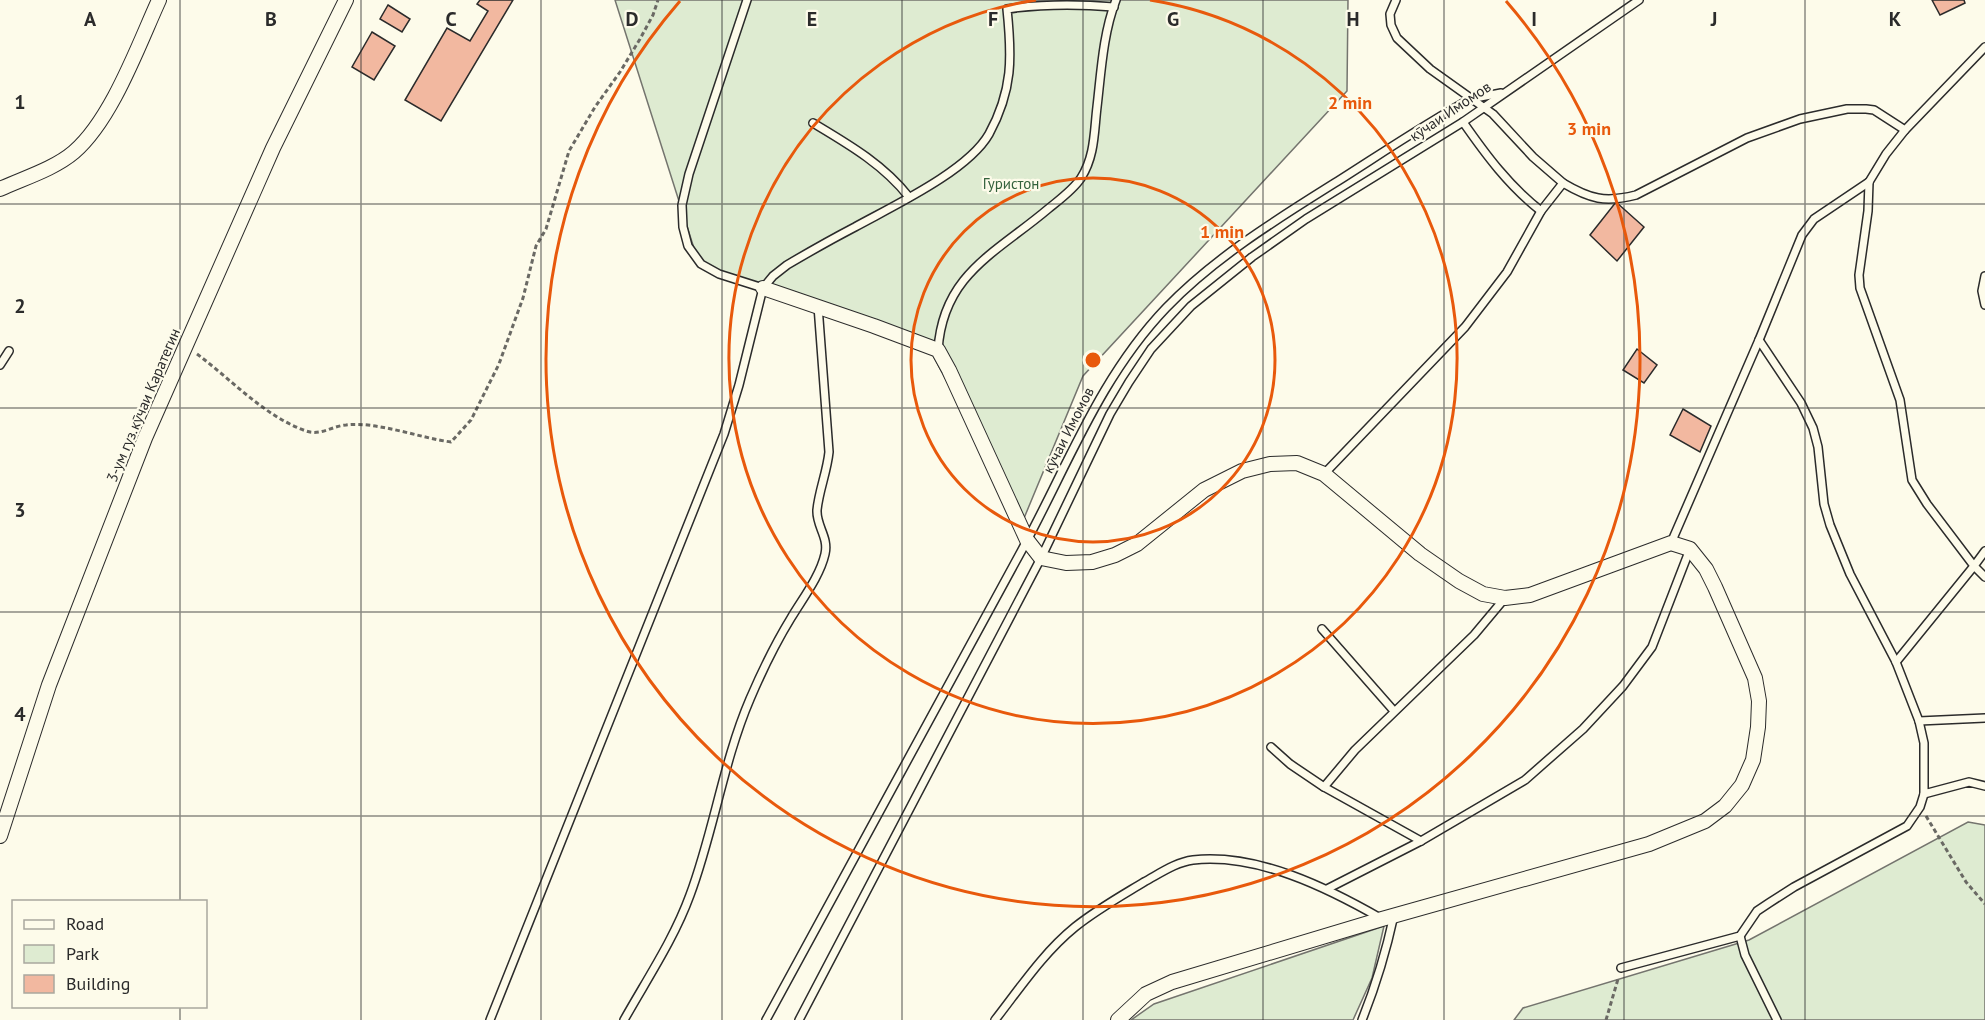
<svg xmlns="http://www.w3.org/2000/svg" width="1985" height="1020" font-family="'PT Sans',sans-serif">
<rect width="100%" height="100%" fill="#fdfbea"/>
<g fill="#deebd1" stroke="#74746e" stroke-width="1.5">
<path d="M615 0H1348L1347 91 1083 376 1022 523 929 348 699 264Z"/>
<path d="M1968 822 1985 825V1020H1514L1523 1008 1749 940Z"/>
<path d="M1384 926 1372 978 1353 1020H1131L1154 1004Z"/>
</g>
<g fill="#f2b8a0" stroke="#2b2b2b" stroke-width="1.5">
<path d="M480 0H513L441 121 405 100 447 28 470 41 488 11 477 4Z"/>
<path d="M1932 0H1964L1965 3 1940 15Z"/>
<path d="M388 5 410 19 402 32 380 19Z"/>
<path d="M372 32 395 46 374 80 352 67Z"/>
<path d="M1616 202 1644 227 1617 261 1590 235Z"/>
<path d="M1637 349 1657 365 1644 383 1623 370Z"/>
<path d="M1683 409 1711 426 1700 452 1670 435Z"/>
</g>
<g fill="none" stroke-linecap="round" stroke-linejoin="round">
<g stroke="#2b2b2b" stroke-width="10">
<g id="lane">
<path d="M1396 0 1390 14 1391 25 1397 38 1430 69 1493 114 1533 157 1563 183"/>
<path d="M1463 122C1486 155 1509 186 1541 211"/>
<path d="M813 123C848 144 883 164 909 197"/>
<path d="M1985 276 1982 291 1985 305"/>
<path d="M763 288 773 276 787 265C809 252 832 239 855 227 893 206 968 171 989 134 1013 90 1012 57 1007 9 1042 4 1078 4 1114 7"/>
<path d="M1759 340 1802 235 1814 219 1869 182"/>
<path d="M938 350C943 274 996 253 1048 209 1059 200 1073 190 1081 178 1095 156 1094 132 1097 107 1101 73 1103 33 1116 0"/>
<path d="M0 365 9 351"/>
<path d="M1324 474 1465 327 1507 272 1541 211 1563 183C1590 199 1605 203 1636 195L1747 138 1800 119 1847 109H1866L1874 110 1905 130 1985 47"/>
<path d="M1671 543 1759 340 1801 403 1813 428 1818 447 1824 504 1830 525 1850 574 1896 662 1919 721 1924 743V794L1969 782 1985 786"/>
<path d="M1985 551 1974 566 1985 577"/>
<path d="M1322 629 1394 711"/>
<path d="M1896 662 1974 566 1927 504 1912 480 1900 400 1860 288 1859 275 1868 211 1869 182 1886 154 1905 130"/>
<path d="M1919 721 1985 718"/>
<path d="M1271 747 1290 764 1324 787"/>
<path d="M1421 841 1324 787 1355 750 1474 635 1505 598"/>
<path d="M1327 889 1421 841 1525 780 1583 729 1623 686 1652 647 1690 549"/>
<path d="M1740 936 1745 955 1777 1020"/>
<path d="M1621 968 1740 936 1757 911 1769 903 1794 887 1907 826 1920 807 1924 794"/>
<path d="M490 1020 724 434 739 385 763 288 719 274 701 264 688 246 683 227 682 205 689 174 747 0"/>
<path d="M624 1020C647 979 674 939 690 895 714 831 723 762 750 699 762 671 775 644 791 618 803 598 820 576 825 554 829 537 816 526 817 510 819 490 827 472 829 452L818 306"/>
<path d="M766 1020C852 863 937 705 1023 548 1068 465 1100 377 1166 308 1215 257 1279 218 1338 181 1382 153 1425 124 1470 99L1501 93"/>
<path d="M799 1020 1041 558 1110 414 1129 382 1151 349 1191 306 1252 257 1306 219 1463 122 1639 0"/>
<path d="M995 1020C1020 988 1043 953 1075 927 1096 910 1121 896 1144 882 1159 874 1176 862 1193 860 1258 853 1328 888 1382 919"/>
<path d="M1362 1020C1376 985 1386 952 1394 915"/>
</g>
</g>
<g stroke="#2b2b2b" stroke-width="16">
<g id="street">
<path d="M0 189C24 178 54 169 74 152 112 119 138 46 159 0"/>
<path d="M763 288 874 326 938 350 949 370 1027 540 1041 558 1066 563 1092 562 1115 555 1137 544 1204 490 1242 471 1270 464 1297 463 1324 474 1420 554 1459 581 1483 594 1505 598 1530 595 1671 543 1690 549 1706 569 1715 587 1755 678 1759 701 1758 727 1753 760 1742 785 1725 806 1705 821 1649 844 1382 919 1172 982 1146 994 1118 1020"/>
<path d="M0 836 49 685 145 438 273 148 346 0"/>
</g>
</g>
<g stroke="#6a6964" stroke-width="3" stroke-dasharray="4.5 3" stroke-linecap="butt">
<path d="M197 354C232 380 264 416 306 431 321 436 332 426 346 425 376 421 420 438 451 442L471 420 499 364 523 298 536 246 546 229 569 151 595 107 620 72 640 39 653 15 658 0"/>
<path d="M1926 816 1966 882 1985 904"/>
<path d="M1606 1020 1618 979"/>
</g>
<use href="#lane" stroke="#fdfbea" stroke-width="7"/>
<use href="#street" stroke="#fdfbea" stroke-width="14"/>
</g>
<path fill="none" stroke="#2b2b2b" stroke-width="1.5" stroke-opacity="0.55" d="M180 0V902M361 0V1020M541 0V1020M722 0V1020M902 0V1020M1083 0V1020M1263 0V1020M1444 0V1020M1624 0V1020M1805 0V1020M0 204H1985M0 408H1985M0 612H1985M0 816H1985M180 1006V1020"/>
<g fill="none" stroke="#e8590c" stroke-width="3">
<circle cx="1093" cy="360" r="182"/>
<path d="M1150 0A364 364 0 1 1 1036 0"/>
<path d="M1506 1A547 547 0 1 1 680 1"/>
</g>
<g text-anchor="middle" dominant-baseline="central" stroke-width="4.5" stroke-linejoin="round" paint-order="stroke">
<g font-size="15" fill="#2b2b2b" stroke="#fdfbea">
<text transform="translate(1450 111) rotate(-34)">кӯчаи Имомов</text>
<text transform="translate(143 405) rotate(-67)">3-ум гуз.кӯчаи Каратегин</text>
<text transform="translate(1068 430) rotate(-63)">кӯчаи Имомов</text>
</g>
<g font-size="15" fill="#34623c" stroke="#fdfbea">
<text x="1011" y="183">Гуристон</text>
</g>
</g>
<g font-size="20" text-anchor="middle" font-weight="bold" fill="#2b2b2b" stroke="#fdfbea" stroke-width="4.5" stroke-linejoin="round" paint-order="stroke">
<text x="90" y="26">A</text>
<text x="271" y="26">B</text>
<text x="451" y="26">C</text>
<text x="632" y="26">D</text>
<text x="812" y="26">E</text>
<text x="993" y="26">F</text>
<text x="1173" y="26">G</text>
<text x="1353" y="26">H</text>
<text x="1534" y="26">I</text>
<text x="1714" y="26">J</text>
<text x="1895" y="26">K</text>
<text x="20" y="109">1</text>
<text x="20" y="313">2</text>
<text x="20" y="517">3</text>
<text x="20" y="721">4</text>
</g>
<circle cx="1093" cy="360" r="9" fill="#e8590c" stroke="#fdfbea" stroke-width="3"/>
<g font-size="18" text-anchor="middle" font-weight="bold" fill="#e8590c" stroke="#fdfbea" stroke-width="4.5" stroke-linejoin="round" paint-order="stroke">
<text x="1350" y="109">2 min</text>
<text x="1589" y="135">3 min</text>
<text x="1222" y="238">1 min</text>
</g>
<rect x="12" y="900" width="195" height="108" fill="#fdfbea" stroke="#a9a89e" stroke-width="1.5"/>
<rect x="24" y="920" width="30" height="9" fill="#fdfbea" stroke="#a9a89e" stroke-width="1.5"/>
<text x="66" y="930" font-size="18" fill="#2b2b2b">Road</text>
<rect x="24" y="945" width="30" height="18" fill="#deebd1" stroke="#a9a89e" stroke-width="1.5"/>
<text x="66" y="960" font-size="18" fill="#2b2b2b">Park</text>
<rect x="24" y="975" width="30" height="18" fill="#f2b8a0" stroke="#a9a89e" stroke-width="1.5"/>
<text x="66" y="990" font-size="18" fill="#2b2b2b">Building</text>
</svg>
